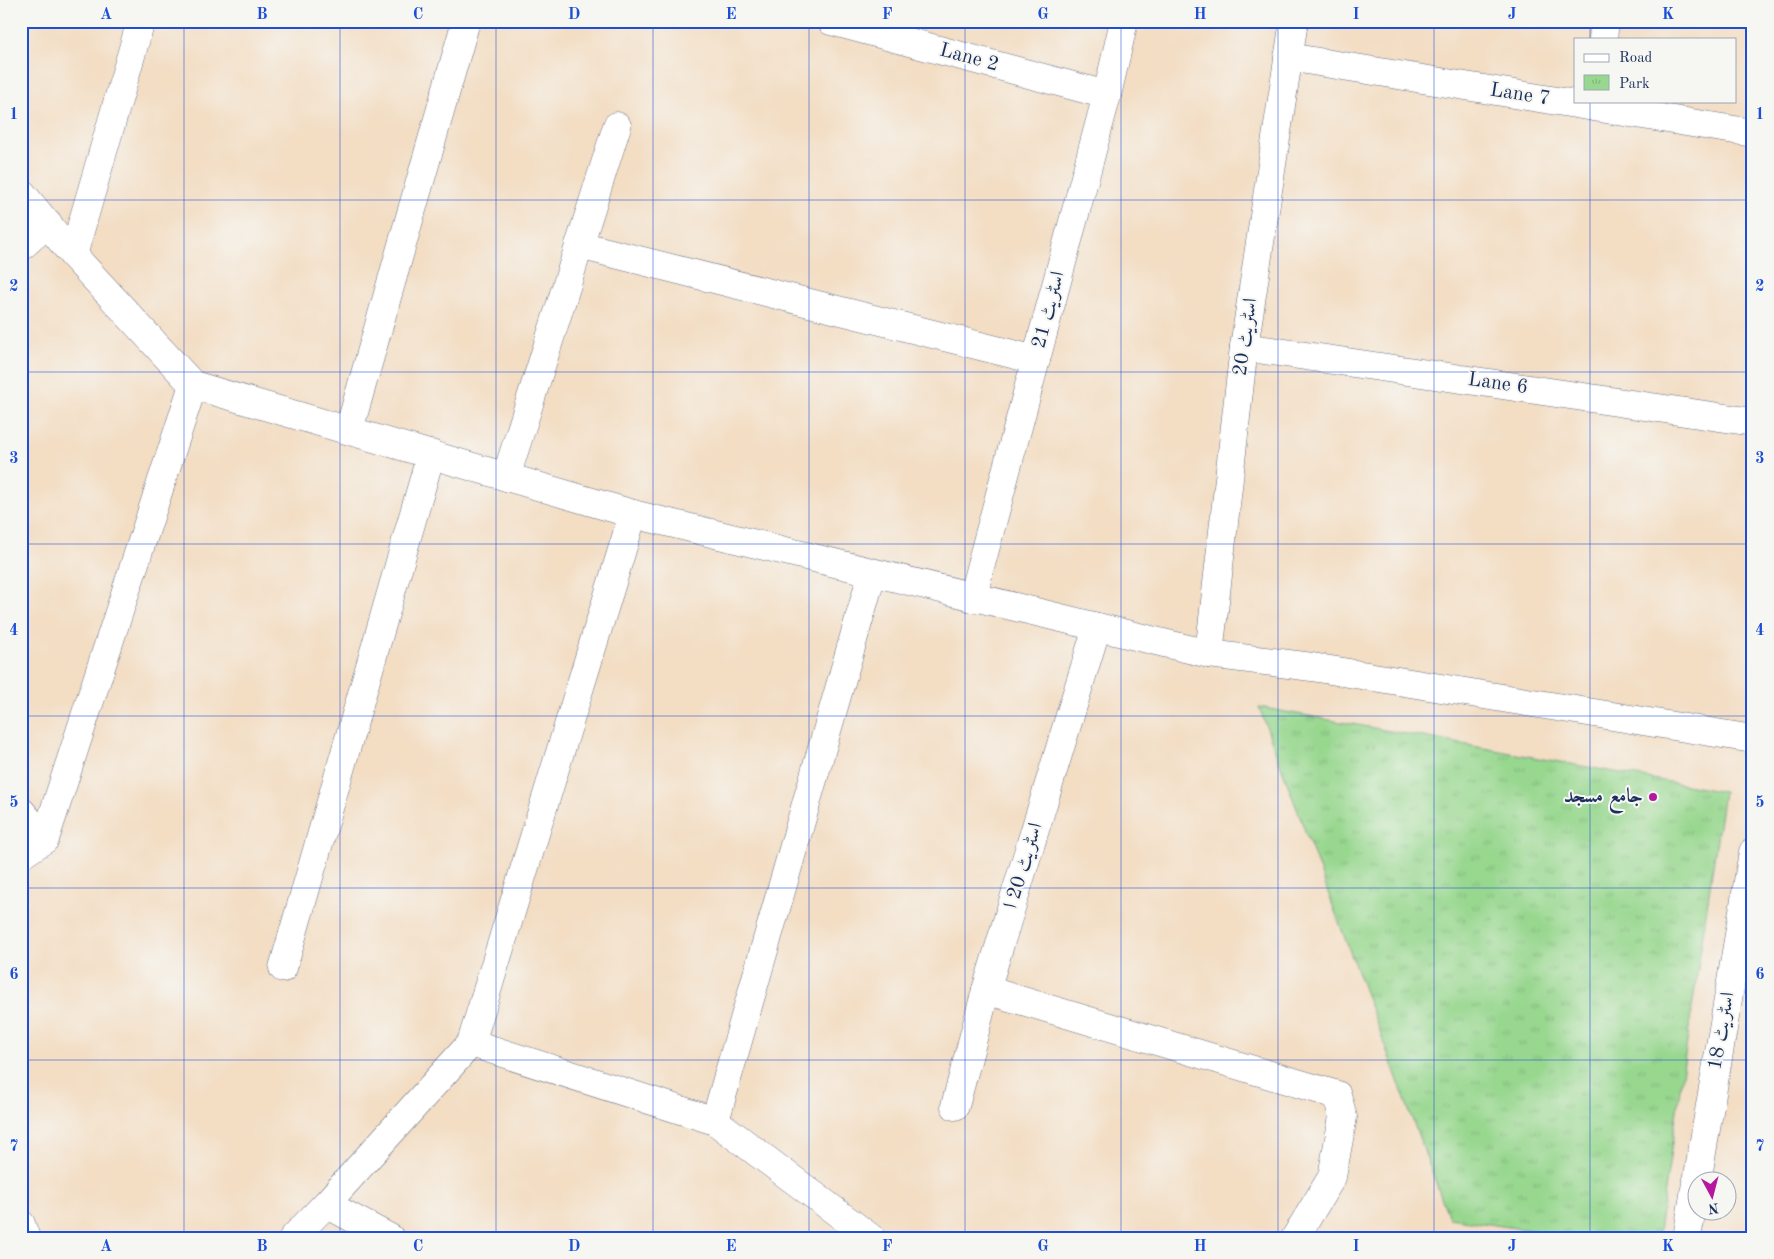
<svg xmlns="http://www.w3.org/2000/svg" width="1774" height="1259" font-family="'Old Standard TT',Amiri,serif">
<defs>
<pattern id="park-tufts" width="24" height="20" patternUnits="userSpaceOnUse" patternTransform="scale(1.25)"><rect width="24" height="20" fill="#97d78e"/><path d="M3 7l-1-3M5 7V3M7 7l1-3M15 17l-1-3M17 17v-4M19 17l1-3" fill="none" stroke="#82b97d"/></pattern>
</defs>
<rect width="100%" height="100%" fill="#f6f6f2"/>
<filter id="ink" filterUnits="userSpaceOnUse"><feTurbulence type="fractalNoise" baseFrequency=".02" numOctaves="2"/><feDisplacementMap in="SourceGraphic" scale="10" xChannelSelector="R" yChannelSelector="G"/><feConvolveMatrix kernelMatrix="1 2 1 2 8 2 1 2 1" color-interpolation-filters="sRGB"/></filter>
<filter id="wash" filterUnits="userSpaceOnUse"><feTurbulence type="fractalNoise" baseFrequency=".0096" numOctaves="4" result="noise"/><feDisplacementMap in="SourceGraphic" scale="20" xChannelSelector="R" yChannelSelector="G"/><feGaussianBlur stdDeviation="1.12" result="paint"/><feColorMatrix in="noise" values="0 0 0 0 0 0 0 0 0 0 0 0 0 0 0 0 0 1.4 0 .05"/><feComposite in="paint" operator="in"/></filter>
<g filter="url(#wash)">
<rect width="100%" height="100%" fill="#f3ddc3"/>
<path fill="url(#park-tufts)" stroke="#598376" d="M1259 707 1724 792 1658 1238H1582L1449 1218Z"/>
</g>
<g filter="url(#ink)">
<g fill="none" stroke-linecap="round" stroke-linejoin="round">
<g stroke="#676c81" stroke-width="29">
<g id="minor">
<path d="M831 21 1107 95"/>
<path d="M1603 39 1605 21"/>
<path d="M1288 57 1753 133"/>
<path d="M21 192 73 255 193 385 633 514 1209 654 1312 667 1753 739"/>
<path d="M579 245 1036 360"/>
<path d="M21 247 48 223"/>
<path d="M73 255 141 21"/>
<path d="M1244 347 1753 422"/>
<path d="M349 430 466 21"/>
<path d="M506 477 617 126"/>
<path d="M972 598 1107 95 1124 21"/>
<path d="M1209 654 1244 347 1294 21"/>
<path d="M21 811 45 839"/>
<path d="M21 855 45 839 193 385"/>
<path d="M283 968 431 454"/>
<path d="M986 990 1337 1095 1343 1117 1332 1177 1295 1238"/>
<path d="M471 1043 633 514"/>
<path d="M955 1106 986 990 1097 627"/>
<path d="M715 1121 872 574"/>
<path d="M1697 1182 1753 852"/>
<path d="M293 1238 326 1204"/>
<path d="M390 1238 326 1204 471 1043 715 1121 871 1238"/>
<path d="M1687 1238 1696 1183"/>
</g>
</g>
<g stroke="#676c81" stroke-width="29">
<path id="secondary" d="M21 1224 26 1238"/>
</g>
<use href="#minor" stroke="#fff" stroke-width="28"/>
<use href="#secondary" stroke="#fff" stroke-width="28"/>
</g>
</g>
<path fill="none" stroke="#1d4ed8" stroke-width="1" stroke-opacity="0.55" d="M184 21V1238M340 21V1238M496 21V1238M653 21V1238M809 21V1238M965 21V1238M1121 21V1238M1278 21V1238M1434 21V1238M1590 21V39M1590 101V1238M21 200H1753M21 372H1753M21 544H1753M21 716H1753M21 888H1753M21 1060H1753"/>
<circle fill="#b5179e" stroke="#f6f6f2" stroke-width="2" cx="1653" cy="797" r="5"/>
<g text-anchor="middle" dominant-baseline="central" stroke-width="4" stroke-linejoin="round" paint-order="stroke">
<g font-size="20" fill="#1b2f5e" stroke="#f6f6f2">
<text transform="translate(969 58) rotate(15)">Lane 2</text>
<text transform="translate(1520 95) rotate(9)">Lane 7</text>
<text transform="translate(1049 310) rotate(-75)">اسٹریٹ 21</text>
<text transform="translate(1246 337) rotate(-82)">اسٹریٹ 20</text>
<text transform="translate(1498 384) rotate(8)">Lane 6</text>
<text transform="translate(1024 866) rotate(-73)">اسٹریٹ 20 ا</text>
<text transform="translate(1722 1031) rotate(-80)">اسٹریٹ 18</text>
</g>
<g font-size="20" font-weight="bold" fill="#1b2f5e" stroke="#f6f6f2" text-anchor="end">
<text x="1643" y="797">جامع مسجد</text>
</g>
</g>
<rect width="1774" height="1259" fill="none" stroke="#f6f6f2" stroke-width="55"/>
<rect x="1574" y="38" width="162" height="65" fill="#f6f6f2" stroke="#9ea6b7"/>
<rect x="1584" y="54" width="25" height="8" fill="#ffffff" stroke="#9ea6b7"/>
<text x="1619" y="62" font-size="15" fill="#1b2f5e">Road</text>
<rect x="1584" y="75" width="25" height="15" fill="url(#park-tufts)" stroke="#9ea6b7"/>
<text x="1619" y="88" font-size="15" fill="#1b2f5e">Park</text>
<g transform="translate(1712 1196) rotate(173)"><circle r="24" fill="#f6f6f2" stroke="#9ea6b7"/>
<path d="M0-4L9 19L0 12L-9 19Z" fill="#b5179e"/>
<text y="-8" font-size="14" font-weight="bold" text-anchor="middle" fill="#1b2f5e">N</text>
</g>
<rect x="28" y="28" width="1718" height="1204" fill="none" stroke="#1d4ed8" stroke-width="2"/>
<g font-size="16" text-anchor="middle" font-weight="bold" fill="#1d4ed8">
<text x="106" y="19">A</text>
<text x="262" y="19">B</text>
<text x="418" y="19">C</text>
<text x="574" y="19">D</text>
<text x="731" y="19">E</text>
<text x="887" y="19">F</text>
<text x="1043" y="19">G</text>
<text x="1200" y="19">H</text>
<text x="1356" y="19">I</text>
<text x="1512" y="19">J</text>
<text x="1668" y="19">K</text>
<text x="14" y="119">1</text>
<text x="1760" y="119">1</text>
<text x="14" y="291">2</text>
<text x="1760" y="291">2</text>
<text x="14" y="463">3</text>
<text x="1760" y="463">3</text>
<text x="14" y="635">4</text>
<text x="1760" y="635">4</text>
<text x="14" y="807">5</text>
<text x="1760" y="807">5</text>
<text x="14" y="979">6</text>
<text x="1760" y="979">6</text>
<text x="14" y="1151">7</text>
<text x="1760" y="1151">7</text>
<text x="106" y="1251">A</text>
<text x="262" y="1251">B</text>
<text x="418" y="1251">C</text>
<text x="574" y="1251">D</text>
<text x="731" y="1251">E</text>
<text x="887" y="1251">F</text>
<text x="1043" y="1251">G</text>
<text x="1200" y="1251">H</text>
<text x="1356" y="1251">I</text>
<text x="1512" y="1251">J</text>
<text x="1668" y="1251">K</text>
</g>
</svg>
